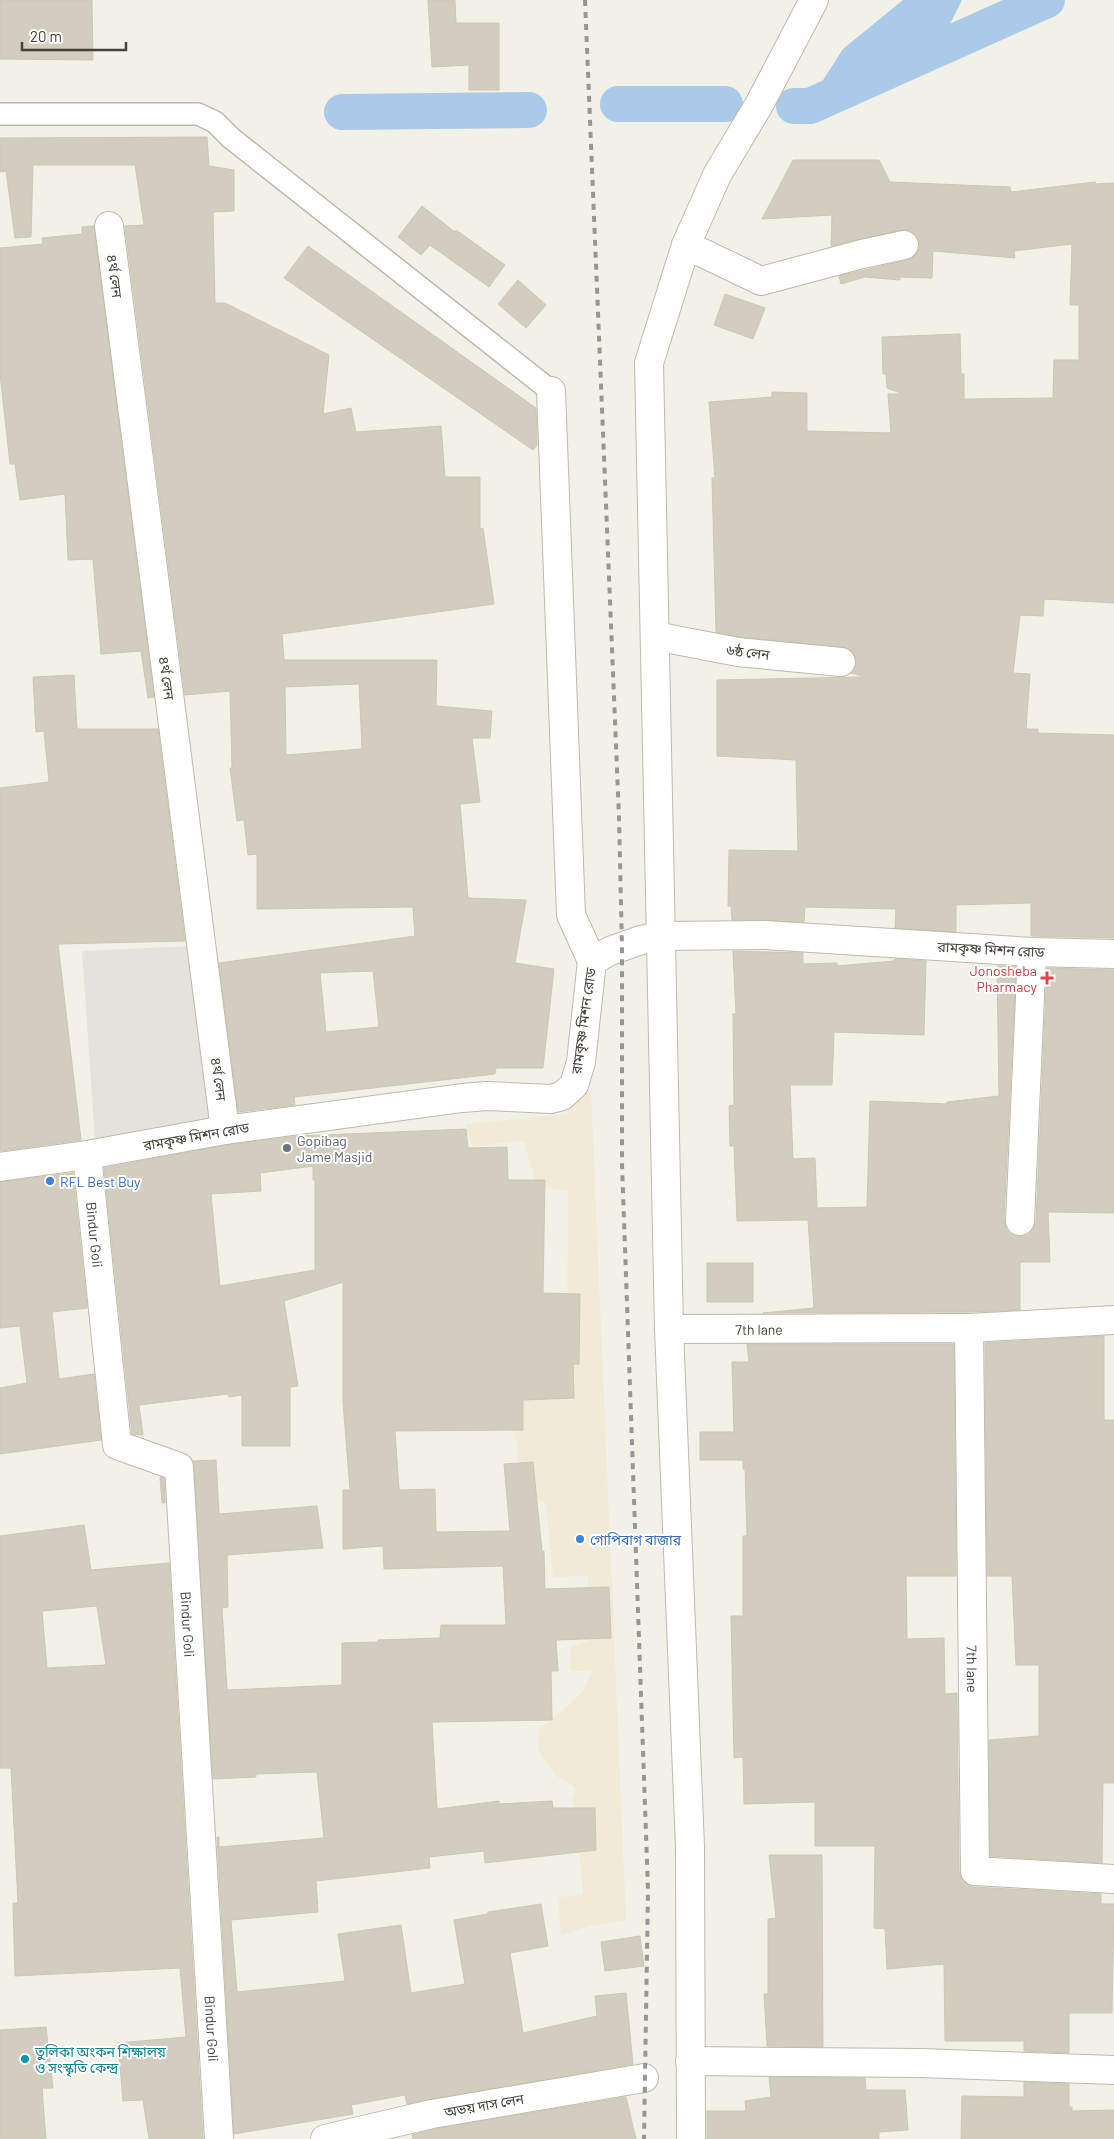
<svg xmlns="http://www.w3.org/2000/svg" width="1114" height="2139" font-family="Barlow,'Noto Sans Bengali',sans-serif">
<rect width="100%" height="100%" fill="#f2f1e8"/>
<path fill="#f2e9d6" d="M574 1085 591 1091 626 1920 595 1925 561 1935 558 1897 583 1895 580 1856 572 1798 576 1788 555 1775 538 1750 539 1729 563 1710 583 1691 592 1671H571L570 1647 593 1639 588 1576 553 1577 546 1503 525 1494 508 1392 567 1357 568 1191 537 1187 524 1141 472 1146 466 1124 568 1114 560 1093Z"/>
<path fill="#e5e2dd" d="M193 946 219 1119 95 1139 82 951Z"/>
<path fill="#abc9e9" d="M903 0H962L943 38 904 75 841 90 813 115 802 113 843 49Z"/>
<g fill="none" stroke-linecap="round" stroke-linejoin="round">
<g stroke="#abc9e9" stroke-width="36">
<path d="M618 104H725"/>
<path d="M794 106H810L1047 0"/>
<path d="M342 112 529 110"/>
</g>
</g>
<g fill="#d3cdbf" stroke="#cdc6b3" fill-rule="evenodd">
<path d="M0 0H92L93 60 0 59Z"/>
<path d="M428 0H455L456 23H499V90H469V65L432 67Z"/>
<path d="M207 137 209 166 234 170V211L213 212 215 303H225L329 355 323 414 351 408 356 432 441 426 445 477H480V529L483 528 494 604 282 634 284 660H437L436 706 492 711 490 738H472L480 802 460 804 468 898 526 900 515 963 554 969 543 1068H496L495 1074 294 1097 295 1105 238 1112 219 963 415 936 413 907 257 909V854L248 855 244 820 237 821 230 768H232L230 691 185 695 125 226 144 225 135 165H33L31 237 15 238 6 171 0 172V138ZM359 684 362 749 286 755 285 687ZM373 971 379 1027 326 1032 320 973Z"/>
<path d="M793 160H879L890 182 1010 187 1011 192 1095 182 1096 184 1114 183V603L1044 599 1043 616 1020 615 1013 673 1030 674 1026 729H1038V733L1114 735V938L1031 936V903L956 905V932L895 928 896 909 805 907 804 922 732 920 731 906H728L729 850 798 851 796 760 717 756V680L865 677 851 673 856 664 855 656 850 650 843 647 740 637 716 632 712 478H715L709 402 772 397V392L807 393V431L891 433 888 394H903L887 388 886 374H883L882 337 960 334 961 374H964V399L1053 398 1054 360H1079V305H1070L1072 244 1014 251 1015 258 933 251 932 278 900 277V280L865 277 841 284 839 276 907 260 914 257 919 249V241L916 235 909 230H901L831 246 832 215 762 219Z"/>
<path d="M422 206 455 232 456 230 505 265 489 287 430 245 421 255 398 237Z"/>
<path d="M94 226V228L154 697 148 698 141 651 101 654 93 559 68 560 65 494 20 500 15 464H10L0 374V248L43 244 42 238 82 234V227Z"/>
<path d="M308 246 536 408 537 445 533 450 284 278Z"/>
<path d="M518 280 546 305 526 328 498 304Z"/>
<path d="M725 294 765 308 753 339 714 325Z"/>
<path d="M74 675 77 729H158L185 941 58 944 81 1140 0 1151V788L49 782 44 731 36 732 33 677Z"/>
<path d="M733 951 803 953V964L837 963V966L894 961 895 959 926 961 924 1035 834 1032 832 1085H790L793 1159 815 1158 817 1208 867 1207 870 1101 947 1104V1102L999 1096 997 966 1016 967 1004 1220 1006 1229 1011 1234 1019 1237 1028 1235 1033 1229 1036 1222 1047 968 1114 970V1213L1048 1212 1050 1262H1020V1310L969 1312 763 1313 814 1308 808 1220 737 1221 734 1146H730L729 1106 734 1105 733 1014H736Z"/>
<path d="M466 1129 468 1148 507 1147 508 1180H545L543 1293 580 1294 579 1364H573L574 1398 523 1400V1430L395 1431 399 1490 435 1489 436 1532 510 1531 504 1464 533 1462 542 1551H544L545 1589 609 1587 611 1638 556 1640 558 1671H551L552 1720 432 1722 437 1809 499 1801V1804L552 1801 553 1808H595L596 1850 485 1863 484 1851 429 1857 430 1868 316 1881 318 1912 231 1920 237 1992 345 1981 338 1934 401 1925 411 1993 465 1984 454 1920 488 1914V1912L541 1904 548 1946 510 1953 523 2033 597 2016 595 1996 626 1993 633 2064 407 2104 405 2095 351 2105 353 2114 234 2134 217 1837H219V1847L324 1838 317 1772 256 1774V1777L213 1779 193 1461 216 1460 219 1514 317 1506 323 1548 227 1555 228 1607 222 1608 227 1690 342 1685V1643L378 1642V1640L440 1638 441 1625H506L503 1566 384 1569 383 1546 343 1549V1490H350L343 1402V1282L284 1301 298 1386 290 1387V1446H242V1395L229 1397 228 1394 139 1405 143 1435 132 1434 104 1168 227 1145 298 1136ZM313 1166V1180H315V1270L220 1286 211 1194 261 1191 260 1173Z"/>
<path d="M73 1173 87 1308 52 1312 59 1379 94 1374 101 1440 0 1454V1388L27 1383 20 1326 0 1328V1182Z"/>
<rect x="707" y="1263" width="46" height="39"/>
<path d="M1104 1336V1420H1114V1783H1103L1102 1863 990 1856 989 1740 1039 1736V1665H1016L1012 1576H987L985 1343Z"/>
<path d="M747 1344H954L956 1576H906L907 1639 944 1638 945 1694 957 1693 959 1871 962 1879 967 1884 974 1887 1101 1894V1904H1114L1112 2013H1069V2053L1024 2051V2041H945L944 1964 887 1969 885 1929 874 1928 875 1846H815V1802L744 1804 743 1757 734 1758 731 1616H743V1536H747L745 1469H743V1460H700V1432H734L732 1362H749Z"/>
<path d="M160 1477 164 1478 165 1503H162Z"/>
<path d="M84 1525 91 1570 169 1563 203 2139H149L143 2100 123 2101 118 2043 186 2037 180 1968 15 1976 13 1903H18L11 1768H0V1536ZM97 1606 106 1665 47 1668 42 1611Z"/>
<path d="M769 1855H822L823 2047 767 2046 764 1994H768V1919L776 1918Z"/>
<path d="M640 1936 644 1966 605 1971 601 1942Z"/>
<path d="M46 2027 53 2088H42L46 2139H0V2030Z"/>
<path d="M769 2077 865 2078 866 2090H905L908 2130 879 2132V2139H707V2111H746L745 2101 771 2097Z"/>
<path d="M1024 2082 1069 2084V2107H1072V2111L1114 2110V2139H961L962 2096 1024 2097Z"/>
<path d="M626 2097 636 2139H413L412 2135 435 2129Z"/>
</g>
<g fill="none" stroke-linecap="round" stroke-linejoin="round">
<g stroke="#bdb9ac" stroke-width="24">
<path id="lane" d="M0 114H198L215 122 231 138 551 391"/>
</g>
<g stroke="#bdb9ac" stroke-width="30">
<g id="street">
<path d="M109 226 225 1130"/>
<path d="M686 245 761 281 862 254 904 245"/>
<path d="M551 391 571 915 592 961"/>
<path d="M655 636 738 652 841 662"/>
<path id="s1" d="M87 1155 117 1445 179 1467 219 2139"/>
<path d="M0 1167 87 1155 225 1130 462 1098 487 1096 551 1099 562 1096 574 1085 581 1062 592 961 610 951 641 940 660 936 765 935 1032 952 1114 954"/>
<path d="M1020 1221 1032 952"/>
<path d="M969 1328 1114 1320"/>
<path id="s2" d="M669 1329 969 1328 975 1871 1114 1879"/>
<path d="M690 2061 920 2063 1114 2070"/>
<path d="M325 2139 432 2114 644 2078"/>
<path d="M691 2139 690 1847 669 1329 649 363 686 245 717 175 760 103 814 0"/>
</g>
</g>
<use href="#lane" stroke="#fff" stroke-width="21"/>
<use href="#street" stroke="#fff" stroke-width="28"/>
<path stroke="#969696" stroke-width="4" stroke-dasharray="6 6" stroke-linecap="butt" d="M585 0 619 817 622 947V1164L648 1890 644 2139"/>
</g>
<path fill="#e0444e" stroke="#fff" stroke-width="2" d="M1044.5 970.5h5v5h5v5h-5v5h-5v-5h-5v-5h5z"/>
<circle fill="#6b7280" stroke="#fff" stroke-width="2" cx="287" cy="1148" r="5"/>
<g fill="#3f7fe0" stroke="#fff" stroke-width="2">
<circle cx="50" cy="1181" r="5"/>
<circle cx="580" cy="1539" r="5"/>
</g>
<circle fill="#0f9aa8" stroke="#fff" stroke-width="2" cx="25" cy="2059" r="5"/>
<g text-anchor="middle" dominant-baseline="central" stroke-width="4" stroke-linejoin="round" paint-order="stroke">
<g font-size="14" fill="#454238" stroke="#fff">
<text transform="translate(115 276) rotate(83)">৪র্থ লেন</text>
<text transform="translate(748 652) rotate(7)">৬ষ্ঠ লেন</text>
<text transform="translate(167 678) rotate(83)">৪র্থ লেন</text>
<text transform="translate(991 949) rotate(3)">রামকৃষ্ণ মিশন রোড</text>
<text transform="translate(583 1021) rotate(-82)">রামকৃষ্ণ মিশন রোড</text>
<text transform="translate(219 1079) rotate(83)">৪র্থ লেন</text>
<text transform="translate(196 1136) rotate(-10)">রামকৃষ্ণ মিশন রোড</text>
<text stroke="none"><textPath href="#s1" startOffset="80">Bindur Goli</textPath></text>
<text stroke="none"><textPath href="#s2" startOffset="90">7th lane</textPath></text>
<text stroke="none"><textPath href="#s1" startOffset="515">Bindur Goli</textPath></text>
<text stroke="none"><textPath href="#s2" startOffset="641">7th lane</textPath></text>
<text stroke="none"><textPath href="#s1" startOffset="920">Bindur Goli</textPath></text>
<text transform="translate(484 2105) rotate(-10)">অভয় দাস লেন</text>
</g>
<g font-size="14" fill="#be3a42" stroke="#fff" text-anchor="end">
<text x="1037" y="970">Jonosheba<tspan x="1037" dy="16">Pharmacy</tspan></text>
</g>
<g font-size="14" fill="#5b616d" stroke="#fff" text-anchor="start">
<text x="297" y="1140">Gopibag<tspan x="297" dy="16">Jame Masjid</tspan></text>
</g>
<g font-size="14" fill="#366cbe" stroke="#fff" text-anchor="start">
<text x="60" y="1181">RFL Best Buy</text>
<text x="590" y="1539">গোপিবাগ বাজার</text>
</g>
<g font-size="14" fill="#0d838f" stroke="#fff" text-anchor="start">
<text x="35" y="2051">তুলিকা অংকন শিক্ষালয়<tspan x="35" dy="16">ও সংস্কৃতি কেন্দ্র</tspan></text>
</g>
</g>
<path d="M22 42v8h104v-8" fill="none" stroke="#454238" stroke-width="2.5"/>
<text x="30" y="42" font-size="15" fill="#454238" stroke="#ffffff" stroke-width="4" paint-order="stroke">20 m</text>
</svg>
